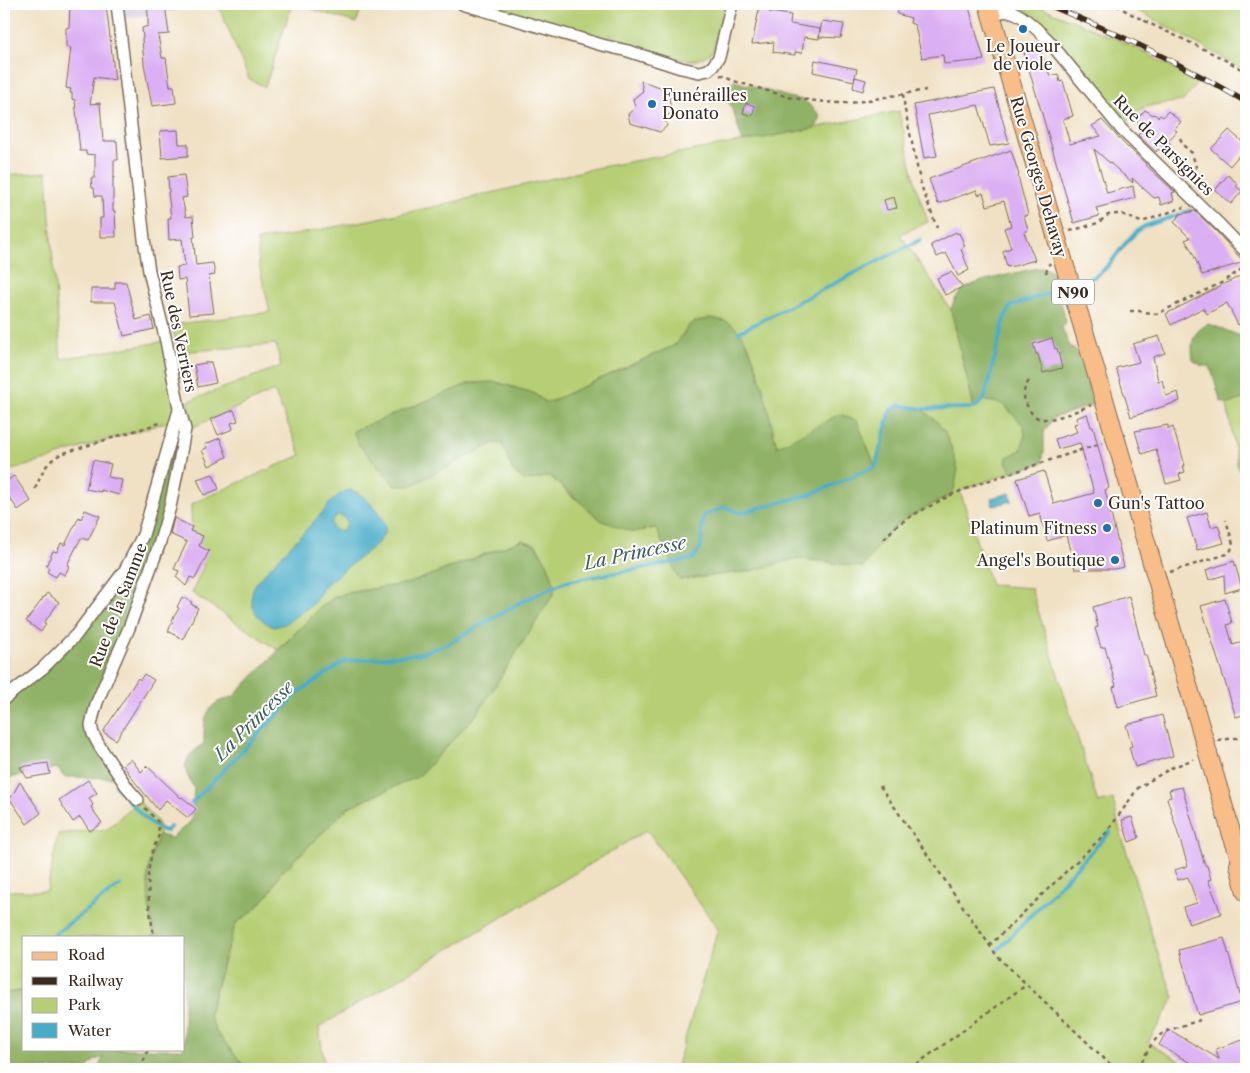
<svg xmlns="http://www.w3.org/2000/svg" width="1250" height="1073" font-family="'Libre Caslon Text',serif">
<rect width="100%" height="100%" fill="#fff"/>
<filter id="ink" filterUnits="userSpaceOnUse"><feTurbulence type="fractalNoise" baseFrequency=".02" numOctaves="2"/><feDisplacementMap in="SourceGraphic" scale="10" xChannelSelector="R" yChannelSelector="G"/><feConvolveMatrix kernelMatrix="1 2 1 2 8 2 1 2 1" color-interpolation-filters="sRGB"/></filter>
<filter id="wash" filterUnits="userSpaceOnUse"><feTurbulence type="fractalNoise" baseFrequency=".0096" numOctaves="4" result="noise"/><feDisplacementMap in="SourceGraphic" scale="20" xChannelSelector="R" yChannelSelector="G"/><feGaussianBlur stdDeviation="1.12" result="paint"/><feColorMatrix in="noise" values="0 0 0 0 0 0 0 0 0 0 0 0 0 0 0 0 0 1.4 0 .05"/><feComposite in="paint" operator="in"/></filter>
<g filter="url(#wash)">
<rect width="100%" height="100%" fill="#f0e1c4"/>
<path fill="#cabfd6" d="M117 4H222L220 9 204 6 119 19Z"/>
<g fill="#b6cf74" stroke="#787c49" fill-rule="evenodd">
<path d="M222 4H292L265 87 249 79 220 9Z"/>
<path d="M296 4H363L356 23Z"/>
<path d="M464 4H725L713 50C708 55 703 58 696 60 679 63 627 43 610 35L602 45Z"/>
<path d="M1016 4H1033L1081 24 1134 47 1199 81 1183 101 1153 105 1139 110 1126 125 1025 10Z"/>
<path d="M1131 4H1246V71L1130 6Z"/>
<path d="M899 111 916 187 928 222 900 234 951 310 974 408 984 400 1003 404 1024 426 1025 437 1021 450 1006 462 1012 472 981 483 960 491 991 585 1031 588 1098 803 1113 799 1118 824 1156 948 1174 998 1148 1042 1152 1045 1194 1069H676L718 929 647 830 319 1027 325 1069H246L216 1032 209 1014 224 959 236 923 253 911 268 895 280 874 349 806 419 776 477 714 553 595 555 586 547 563 536 545 522 540 410 583 346 593 333 598 318 610 278 650 192 593 204 565 192 557 191 504 301 455 274 391 189 429 190 418 189 401 281 366 276 344 180 352 171 325 270 312 259 265 257 240 294 235 433 207 595 168 773 136ZM691 323 748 345 758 371 777 447 857 421 875 467 891 410 953 494C935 503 915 512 898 524 884 535 874 552 863 567L798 558 750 571 679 580 656 528 632 532 574 498 550 476 526 481 503 443H494L454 462 470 383 496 382 533 393 547 403 675 345Z"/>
<path d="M47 172 52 249 61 359 166 341 177 419 61 454 53 458 4 472V175Z"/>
<path d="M1246 398V480L1238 468 1227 404Z"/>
<path d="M138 800 158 822 159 835 152 852 148 873 149 905 154 937H24V990L4 993V891H47L58 834 108 829Z"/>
</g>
<g fill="#90b266" stroke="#666e42">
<path d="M734 81 792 98 804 100 819 114 820 120 815 128 743 142 734 114 725 93 729 83Z"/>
<path d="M1042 268 1047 269 1053 273 1066 321 1065 324 1062 328 1070 347 1074 348 1077 351 1093 405 1053 418 1044 432V452L1042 463 1012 472 1006 462 1007 457 1021 450 1025 437 1024 426 1003 404 984 400 974 408 951 310C957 283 984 281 1007 275 1019 272 1030 269 1042 268Z"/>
<path d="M710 318C716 319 724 320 729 323 756 336 769 418 777 447L840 414 857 421 875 466 891 410 900 405 922 409 936 421 945 432 952 449 958 470 953 494C935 503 915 512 898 524 884 535 874 552 863 567L798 558 750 571 679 580 656 528 632 532 602 521 550 476 526 481 513 472 502 443H494L410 486H395L359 445 353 431 470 383 496 382 533 393 547 403 675 345 691 323Z"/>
<path d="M1208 324 1217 327 1243 337 1246 340V398L1227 404 1221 402 1210 366H1202L1193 360C1191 343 1191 333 1208 324Z"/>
<path d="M173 429H185L170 507 91 725 122 778 64 777 57 768 8 778 4 783V699L76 635 143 535Z"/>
<path d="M522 540 535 545 547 563 555 586 553 595 477 714 419 776 349 807 280 874 268 895 253 911 236 923 224 959 209 1014 216 1032 247 1069H101L100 1064 104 1057 95 1060 86 1069H4V993L24 991V1049H184V937H154C151 916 147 895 148 874 149 860 154 848 159 835L172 838 192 820 194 788 187 775 185 767 189 756 204 743C204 727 203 711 218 702 223 700 229 698 234 696L318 610 333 598 346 593 410 583Z"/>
</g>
<g fill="#47acc7" stroke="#416b72" fill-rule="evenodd">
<path d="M351 490C364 494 385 515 385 529 385 534 381 539 378 543L326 584 313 604 285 624 274 627C258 620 248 608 253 589 254 586 257 582 259 579L324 511C329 502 341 491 351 490ZM339 515 346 519 347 523 344 530 339 531 334 529 331 523 335 517Z"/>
<path d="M1010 493 1012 501 993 506 991 498Z"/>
</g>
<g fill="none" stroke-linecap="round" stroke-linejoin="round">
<g stroke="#47acc7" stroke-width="4">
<path d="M1089 279C1113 271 1121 239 1145 226L1190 211"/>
<path d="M739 332 920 240"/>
<path d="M4 783 8 778"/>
<path d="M116 786C128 799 149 828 166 831L170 827"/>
<path d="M192 803 300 691 346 661 418 654 448 644 521 602 564 582 693 559 701 547 703 516 725 507 741 513 812 494 875 467 891 410 900 405 922 409 974 408 984 400 1005 317 1011 306 1053 292"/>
<path d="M55 934 120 885"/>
<path d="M998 950 1110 832"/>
</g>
</g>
<g id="blocks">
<g fill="#dbaff3">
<path d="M70 4H106L115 80 94 77 90 104 100 103 103 141H117L118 160H114V178H113V211H115L116 237H100V218H103L102 196H95L94 188H92L91 178H95V155L86 154V151H80L75 100 72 99V93H70L71 89 66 88 71 48 66 47V28L69 27Z"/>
<path d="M147 4H165L169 34 158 35 162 58H166L170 86H174L176 103 152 106 144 64 142 38H143L142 28 148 26V14Z"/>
<path d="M760 4H770L769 12 791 15 790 24 820 29 819 39 804 37 802 53 795 52V55L773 52 774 42 752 44Z"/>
<path d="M900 4H968L984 60 944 64 943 55 922 58 915 25 910 23 911 18 897 14Z"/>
<path d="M822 21 844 24 841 38 819 37Z"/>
<path d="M1038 43 1050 76 1058 74 1060 82 1063 81 1073 116 1063 119 1070 144 1101 136 1092 126 1102 120 1128 148V147L1146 164V165L1175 192 1172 193 1174 201 1161 205 1159 197 1154 198 1132 178 1133 183 1094 149 1107 193 1133 186 1135 198 1096 208 1099 216 1074 223 1023 49Z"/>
<path d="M815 60 857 69 854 81 813 72Z"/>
<path d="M855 77 866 80 863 91 853 88Z"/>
<path d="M641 81 676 92 669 99 672 112 665 118 667 126 660 132 630 123 628 114 635 108 633 99 643 91Z"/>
<path d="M994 89 1009 143 990 146 978 105 928 115 937 156 924 158 914 105Z"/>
<path d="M746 103 755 106 752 116 743 113Z"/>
<path d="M1145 110 1153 115 1154 114 1158 117 1160 115 1163 117 1168 111 1181 122 1174 129 1177 131 1168 141 1171 144 1163 153 1158 149 1156 152 1138 135 1145 128 1136 120Z"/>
<path d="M178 130 179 144H188V156L162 158 160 131Z"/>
<path d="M1229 130 1246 145V147L1230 166 1211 149Z"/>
<path d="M1011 150 1019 175 1018 176 1028 215 1024 216 1028 230 1024 232 1035 260 1014 266 1007 267 1003 251 1011 248 1004 228 1011 226 1004 201 987 206 983 193 978 195 977 190 938 204 929 179Z"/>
<path d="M184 175 187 197 182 198 186 217 193 216 195 237H193L196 265 213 263 215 275 209 276 214 313 189 315 185 279 178 280 177 267 185 266 182 239 169 240 168 218H171L168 192H169L168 177Z"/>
<path d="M1228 175 1238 184 1236 186 1242 191 1231 204 1215 190Z"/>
<path d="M894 197 897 208 887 210 884 200Z"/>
<path d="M1195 211 1215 230 1244 262 1202 275 1192 251 1185 240 1190 238 1174 222 1180 214Z"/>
<path d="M956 232 957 234 959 233 965 246 961 249 969 270 958 276 946 253 937 257 931 245Z"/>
<path d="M951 272 963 287 945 295 937 278Z"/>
<path d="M1246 273V321L1238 325 1227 303 1207 314 1203 308 1171 325 1166 314Z"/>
<path d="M115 282H126L136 320 151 316 154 329 124 336 115 302H91V289H115Z"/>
<path d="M1159 336 1165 353 1153 357 1158 381 1162 380 1166 396 1178 392 1180 401 1131 417 1116 368 1139 362 1133 344Z"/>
<path d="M1052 338 1055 349 1057 348 1062 368 1043 373 1038 354H1036L1033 344Z"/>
<path d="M211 362 216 383 198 387 194 365Z"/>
<path d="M234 410 238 421 231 423 233 429 218 435 211 419Z"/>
<path d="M1087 414 1091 427H1093L1109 488 1105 490 1124 567 1114 569H1075L1066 535 1047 541 1040 513 1029 516 1017 479 1044 471 1054 504 1094 493 1080 443 1058 449 1055 439 1077 432 1074 424 1078 423 1076 418Z"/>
<path d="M1168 425V429L1173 427 1178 444H1179L1185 466H1183L1185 472 1179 474 1181 480 1166 484 1156 449 1142 454 1135 431Z"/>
<path d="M220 438 227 457 209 466 202 450 207 448 205 444Z"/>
<path d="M93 460 111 464 108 477 122 480 119 495 101 490V492L86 489Z"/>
<path d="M213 474 219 489 204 495 197 479Z"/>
<path d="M14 476 31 501 18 510 4 489V483Z"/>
<path d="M85 510 100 516 88 540 81 538 67 565 69 566 65 575 59 572 56 577 47 572 49 568 46 566 53 551 57 552 61 543 65 545 79 517 81 519Z"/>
<path d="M1207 512 1211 527 1218 525 1224 543 1197 550 1187 518Z"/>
<path d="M174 518 192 527 190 531 203 536 199 546 209 551 195 579 190 577 186 586 176 577 179 571 174 569 187 542 170 534Z"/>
<path d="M1234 561 1242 588 1225 593 1224 575 1209 580 1206 570Z"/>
<path d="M47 593 59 602 44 623 46 624 41 632 26 621Z"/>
<path d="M1129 596 1144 655H1146L1151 673H1150L1156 696 1118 707 1113 687 1116 686 1105 647 1101 648 1095 628 1098 627 1093 607Z"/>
<path d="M182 597 192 602 191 604 198 608 183 639 168 631 173 621 172 620 179 608 177 607Z"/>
<path d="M1225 599 1232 623 1227 625 1233 645 1243 642 1246 653V714L1236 717 1201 606Z"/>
<path d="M144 674 154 680 116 740 103 732 138 678 140 680Z"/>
<path d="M1162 715 1173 756 1135 767 1129 747 1132 746 1126 725Z"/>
<path d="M131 759 141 772 147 766 181 798 182 797 196 809 188 818 166 800 158 810 135 782 123 765Z"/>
<path d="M48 763 50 774 27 778 20 767Z"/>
<path d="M88 780 97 793 89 798 93 805 91 807 102 823 90 831 80 817 73 822 59 800Z"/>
<path d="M20 782 41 813 27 824 10 799Z"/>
<path d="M1182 787 1204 862 1206 866H1207L1211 879 1208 880 1215 897 1221 914 1189 924 1183 907 1197 903 1188 877 1178 880 1174 870 1188 866 1167 798 1171 797 1169 790Z"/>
<path d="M1132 817 1139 838 1129 842 1122 820Z"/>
<path d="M1224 938 1242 1002 1198 1015 1179 950Z"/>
<path d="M1168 1029 1219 1059 1216 1049 1246 1039V1069H1201L1159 1045Z"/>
</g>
</g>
</g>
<g filter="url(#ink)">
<use href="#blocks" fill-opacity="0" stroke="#7a6a58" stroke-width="1"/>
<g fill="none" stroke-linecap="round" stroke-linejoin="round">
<g stroke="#7a6a58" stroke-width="14">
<g id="street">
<path d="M117 4 144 239 149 271 166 341 179 408 185 429 179 463 170 507 159 545 129 628 97 702 93 716 91 725 93 734 100 747 129 790 138 800"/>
<path d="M462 4 602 45 628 51 681 68 699 72 708 70 713 66 719 57 732 4"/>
<path d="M991 14C998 13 1005 10 1012 12 1022 14 1040 32 1048 40L1122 130 1220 225 1246 252"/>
<path d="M4 699 43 668 76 635 125 570 143 535 179 410"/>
</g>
</g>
<g stroke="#7a6a58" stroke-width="20">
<g id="primary">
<path d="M988 4 1232 835 1246 874"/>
<path d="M1239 865 1246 892"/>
</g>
</g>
<g stroke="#7a6a58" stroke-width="2.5" stroke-dasharray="4 4" stroke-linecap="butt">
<path d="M1120 4 1119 7C1160 31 1206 47 1246 72"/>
<path d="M720 75 734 81 792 98 834 103H851L926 90"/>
<path d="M903 94 905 110 921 185 937 228"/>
<path d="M1180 138 1184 146 1192 153 1196 167 1195 177 1192 183"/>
<path d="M1070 231 1098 223 1108 215 1117 214H1122L1138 221 1142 222 1184 207"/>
<path d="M1046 273 1048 266 1050 263"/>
<path d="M1130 311H1139L1157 314 1223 282 1246 266"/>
<path d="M1029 381C1024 388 1022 394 1026 403 1028 409 1032 415 1038 418 1050 423 1079 410 1091 405"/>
<path d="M35 489C42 474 45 462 61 454L163 422"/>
<path d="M884 539 897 525 915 514 953 494 981 483 1102 443"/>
<path d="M1170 572 1227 554 1231 550 1233 544 1226 520"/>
<path d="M1218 740 1246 737"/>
<path d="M880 786 997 956 1115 1069"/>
<path d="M145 808 158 822 159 835 152 852 148 873 149 905 154 937"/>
<path d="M989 946 1107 832 1138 788 1171 768 1194 759"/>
<path d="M141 1069 148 1049"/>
<path d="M910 1069 1026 985"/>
<path d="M1138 1069C1144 1058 1150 1044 1159 1036 1167 1029 1189 1024 1200 1020"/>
</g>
<use href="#street" stroke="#fff" stroke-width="11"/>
<use href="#primary" stroke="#f8bd88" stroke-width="18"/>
<g stroke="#3b2a1e" stroke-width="5.5">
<path id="rail" d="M1046 4C1115 32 1182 64 1246 102"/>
</g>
<use href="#rail" stroke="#fff" stroke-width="4" stroke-dasharray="11" stroke-linecap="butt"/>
</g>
</g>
<g fill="#1f6fb2" stroke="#fff" stroke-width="2">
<circle cx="1023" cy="29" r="5"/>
<circle cx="652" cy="104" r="5"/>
<circle cx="1098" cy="503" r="5"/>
<circle cx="1107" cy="528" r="5"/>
<circle cx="1115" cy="560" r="5"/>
</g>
<g text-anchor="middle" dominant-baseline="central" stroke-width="4" stroke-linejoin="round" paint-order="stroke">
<rect fill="#fff" stroke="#766a62" stroke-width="1" x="1052" y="279.5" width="42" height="25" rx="4"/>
<g font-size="15" font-weight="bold" fill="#3b2a1e">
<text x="1073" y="292">N90</text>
</g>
<g font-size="16" fill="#3b2a1e" stroke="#fff" text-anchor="start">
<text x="1023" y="46" text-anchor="middle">Le Joueur<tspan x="1023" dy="18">de viole</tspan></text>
<text x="662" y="95">Funérailles<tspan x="662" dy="18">Donato</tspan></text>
<text x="1108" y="503">Gun's Tattoo</text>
<text x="1097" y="528" text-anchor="end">Platinum Fitness</text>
<text x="1105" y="560" text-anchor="end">Angel's Boutique</text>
</g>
<g font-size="16" fill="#3b2a1e" stroke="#fff">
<text transform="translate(1164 145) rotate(45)">Rue de Parsignies</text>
<text transform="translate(1039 177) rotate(74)">Rue Georges Dehavay</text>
<text transform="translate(179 331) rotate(78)">Rue des Verriers</text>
<text transform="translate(118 605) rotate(-69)">Rue de la Samme</text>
</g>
<g font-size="18" font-style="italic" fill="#405e62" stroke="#fff">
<text transform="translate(635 553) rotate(-12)">La Princesse</text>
<text transform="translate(254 721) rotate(-45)">La Princesse</text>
</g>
</g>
<rect width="1250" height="1073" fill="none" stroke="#fff" stroke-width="20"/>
<rect x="22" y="936" width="162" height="115" fill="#ffffff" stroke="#b1aaa5"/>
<rect x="32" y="952" width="25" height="8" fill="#f8bd88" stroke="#b1aaa5"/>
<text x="68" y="960" font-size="15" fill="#3b2a1e">Road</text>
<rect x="32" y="977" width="25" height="8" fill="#3b2a1e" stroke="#b1aaa5"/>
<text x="68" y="986" font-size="15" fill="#3b2a1e">Railway</text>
<rect x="32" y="998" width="25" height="15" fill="#b6cf74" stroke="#b1aaa5"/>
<text x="68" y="1010" font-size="15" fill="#3b2a1e">Park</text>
<rect x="32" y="1023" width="25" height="15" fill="#47acc7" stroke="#b1aaa5"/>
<text x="68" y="1036" font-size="15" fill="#3b2a1e">Water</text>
</svg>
